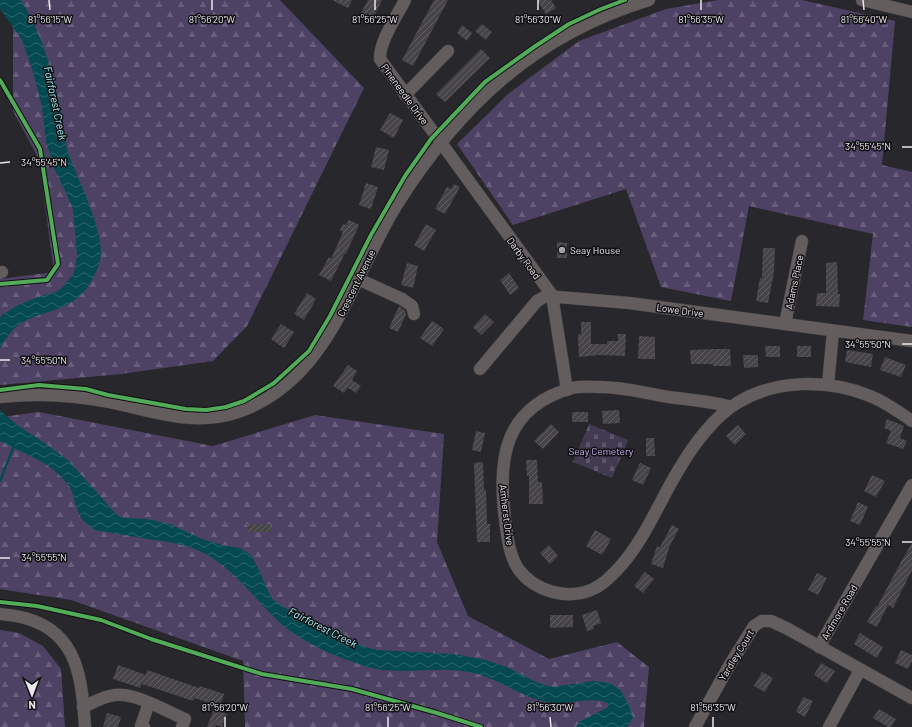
<svg xmlns="http://www.w3.org/2000/svg" width="912" height="727" font-family="Barlow,sans-serif">
<defs>
<pattern id="forest-firs" width="22" height="20" patternUnits="userSpaceOnUse"><rect width="22" height="20" fill="#4e4264"/><path d="M5 1l3.5 6h-7zM16 11l3.5 6h-7z" fill="#685d7a"/></pattern>
<pattern id="cemetery-stones" width="16" height="16" patternUnits="userSpaceOnUse"><rect width="16" height="16" fill="#423a51"/><path d="M2 7V4a2 2 0 0 1 4 0v3zM10 15v-3a2 2 0 0 1 4 0v3z" fill="#5d566a"/></pattern>
<pattern id="water-waves" width="16" height="10" patternUnits="userSpaceOnUse"><rect width="16" height="10" fill="#064a51"/><path d="M0 5q4-4 8 0t8 0" fill="none" stroke="#2a646a"/></pattern>
<pattern id="building-hatch" width="6" height="6" patternUnits="userSpaceOnUse"><rect width="6" height="6" fill="#464447"/><path d="M-1 1l2-2M0 6l6-6M5 7l2-2" fill="none" stroke="#615f62"/></pattern>
</defs>
<rect width="100%" height="100%" fill="#28272b"/>
<g fill="url(#forest-firs)">
<path d="M13 0H280L364 88 247 326 213 361 121 374 0 385V279L54 272 39 159 13 111Z"/>
<path d="M718 0H802L895 21 882 165 912 172V327L863 320 873 234 749 206 731 301 661 287 626 189 513 225 457 144 508 94 579 41 666 9Z"/>
<path d="M39 412 213 446 315 415 444 434 437 542 468 616 549 659 617 642 649 667 644 727H245L243 661 71 600 0 589V417Z"/>
<path d="M0 630 19 633 43 646 61 669 65 727H0Z"/>
</g>
<path fill="url(#cemetery-stones)" d="M589 424 628 440 612 478 573 462Z"/>
<g fill="url(#water-waves)">
<path d="M0 0H21C43 36 55 78 62 119 64 130 64 142 68 152 78 181 102 225 101 255 100 264 95 276 90 283 74 311 46 309 21 323 12 329 5 340 0 348V318L2 315 18 305 35 298 56 292 62 288 74 273 77 256 73 209 65 191 54 168 46 142 42 107 33 72 22 40 0 9Z"/>
<path d="M0 410 17 425 46 444 69 461 117 515 123 518 147 519 170 524 202 539 222 545 240 548 251 555 259 570 269 593 273 600 287 609 365 647 377 650 454 654 486 660 509 668 536 682 552 687 594 681 610 683 621 691 629 706 633 717 629 725 627 727H576L579 722 608 707V703C590 696 570 705 551 703 522 699 498 677 469 672 439 666 407 674 376 669 368 667 360 665 353 662 326 653 297 639 277 620 254 598 236 572 209 556 189 544 170 542 148 539 130 536 112 533 95 530 87 525 80 519 77 509 74 502 74 493 69 486 49 460 27 456 0 441Z"/>
</g>
<g fill="none" stroke-linecap="round" stroke-linejoin="round">
<path stroke="#064a51" stroke-width="2.5" d="M0 481 14 446"/>
</g>
<g fill="url(#building-hatch)">
<path d="M332 0H352L348 8Z"/>
<path d="M368 0H382L371 23 359 17Z"/>
<path d="M434 0H448L413 66 402 60Z"/>
<path d="M537 0H551L556 8 546 14Z"/>
<path d="M482 24 492 32 486 40 475 31Z"/>
<path d="M462 25 472 33 467 41 457 33Z"/>
<path d="M481 49 490 58 445 102 436 94Z"/>
<path d="M390 113 403 120 394 138 380 130Z"/>
<path d="M376 147 389 150 384 170 371 167Z"/>
<path d="M366 183 378 187 371 209 359 205Z"/>
<path d="M454 184 460 187 445 214 435 209 447 187 451 189Z"/>
<path d="M349 220 359 225 346 254 345 253 331 281 319 275 329 257 331 259 343 232 340 230 343 224 346 225Z"/>
<path d="M426 224 436 230 424 251 414 245Z"/>
<path d="M557 242 567 243V258H557Z"/>
<path d="M763 248H775L774 272 768 303 756 301 760 278H762Z"/>
<path d="M837 262 838 294H840L839 307 816 306 817 293H826V263Z"/>
<path d="M407 263 418 266 413 288 401 285Z"/>
<path d="M509 273 519 288 510 295 500 280Z"/>
<path d="M307 293 316 299 304 320 294 314Z"/>
<path d="M399 306 405 311 406 314 398 332 389 328Z"/>
<path d="M485 314 494 322 481 335 473 327Z"/>
<path d="M432 321 444 329 432 346 420 338Z"/>
<path d="M581 322H591V344H607V341H618V334H626L625 356 599 355 579 357 578 334H581Z"/>
<path d="M281 324 294 332 284 348 271 339Z"/>
<path d="M639 336 655 337V359H638Z"/>
<path d="M765 346H780V357H766Z"/>
<rect x="797" y="346" width="14" height="11"/>
<path d="M713 349H730L731 366H713V364H691L690 350Z"/>
<path d="M847 350 873 354 871 367 845 362Z"/>
<path d="M743 355H758V367L744 368Z"/>
<path d="M885 357 906 365 901 377 880 370Z"/>
<path d="M348 365 357 371 352 380 361 386 356 393 348 388 344 393 333 386Z"/>
<path d="M619 410 620 423 603 424 602 411Z"/>
<rect x="572" y="412" width="16" height="10"/>
<path d="M887 419 904 426 900 438 907 441 903 449 886 443 891 431 884 428Z"/>
<path d="M551 424 559 432 543 449 534 441Z"/>
<path d="M738 425 746 434 735 445 726 436Z"/>
<path d="M476 431 485 433 481 452 472 450Z"/>
<path d="M646 438H654L655 456H646Z"/>
<path d="M526 460H537L538 482H542L543 504H529V476H527Z"/>
<path d="M483 462 484 490H486L487 524H490V542H477L474 463Z"/>
<path d="M640 463 651 468 643 485 632 480Z"/>
<path d="M872 475 885 481 876 497 864 491Z"/>
<path d="M858 502 868 507 860 525 850 521Z"/>
<path d="M247 524H270L271 532H247Z"/>
<path d="M672 525 679 529 670 545 663 568 651 564 657 546 660 547Z"/>
<path d="M595 530 611 539 602 555 586 546Z"/>
<path d="M912 543V570L893 608 888 605 877 627 867 622 876 606 877 607 902 560Z"/>
<path d="M549 545 558 556 550 564 540 553Z"/>
<path d="M645 572 654 579 643 593 634 586Z"/>
<path d="M817 573 827 578 818 595 808 590Z"/>
<path d="M597 610 601 623 593 626 594 629 587 631 582 615Z"/>
<path d="M550 615H573V627L550 628Z"/>
<path d="M860 633 883 647 877 658 854 644Z"/>
<path d="M901 650 912 655V661L908 669 895 663Z"/>
<path d="M821 663 835 671 827 683 814 675Z"/>
<path d="M118 665 146 675 147 670 199 688 200 686 224 694 220 706 194 698 193 701 142 684 140 688 113 679Z"/>
<path d="M762 672 773 678 765 692 754 686Z"/>
<path d="M803 697 813 701 805 717 796 712Z"/>
<path d="M214 709 227 714 222 727 216 725 215 727H207Z"/>
<path d="M879 709 896 719 891 727H888L873 718Z"/>
<path d="M107 713 121 717 118 727H103Z"/>
</g>
<g fill="none" stroke-linecap="round" stroke-linejoin="round">
<g stroke="#434345" stroke-width="13">
<g id="minor">
<path d="M405 0C397 16 379 42 380 59L552 295 567 390"/>
<path d="M862 0 912 12"/>
<path d="M405 95 448 51"/>
<path d="M0 273 2 272"/>
<path d="M358 279 402 299 412 306 414 314"/>
<path d="M785 324 802 241"/>
<path d="M480 369 537 301 546 296 629 303 912 341"/>
<path d="M828 385 833 331"/>
<path d="M0 397C36 393 74 395 109 402 154 411 193 427 238 412 329 381 351 279 396 206 459 106 534 35 649 0"/>
<path d="M731 407C711 401 690 400 669 397 644 393 625 387 599 387 590 387 581 386 572 388 505 407 497 457 505 519 507 535 509 556 519 570 535 591 566 600 591 590 601 586 608 579 616 571 645 541 659 501 681 466 694 444 715 416 737 403 776 379 829 379 870 396 885 402 898 411 912 421"/>
<path d="M0 614C9 615 19 616 28 619 79 634 82 682 85 727"/>
<path d="M819 647 912 485"/>
<path d="M83 707C94 702 104 696 115 695 137 693 166 711 185 719L182 727"/>
<path d="M144 727 141 726 149 703"/>
<path d="M695 727 729 666 754 626 762 621H771L788 629 912 698"/>
<path d="M829 727 860 670"/>
</g>
</g>
<use href="#minor" stroke="#645d5d" stroke-width="12"/>
<g stroke="#100f12" stroke-width="6">
<g id="cycleway">
<path d="M0 80 40 149 58 264 47 280 0 284"/>
<path d="M0 390 39 385 86 389 108 395 186 409 206 410 226 407 244 401 274 383 309 351 330 316 371 235 405 176 431 139 485 82 534 47 569 24 601 9 625 0"/>
<path d="M0 602 37 606 101 620 151 639 262 674 352 689 437 713 481 727"/>
</g>
</g>
<use href="#cycleway" stroke="#51ab58" stroke-width="4"/>
</g>
<path fill="none" stroke="#eae8ed" stroke-width="1.5" d="M49 0 50 10M212 0V10M375 0V10M538 0V10M701 0V10M863 0 864 10M902 147H912M0 163 10 162M902 344H912M0 360H10M902 542H912M0 558H10M225 717V727M388 717V727M550 717 551 727M713 717V727"/>
<circle fill="#a6a4a9" stroke="#100f12" stroke-width="1.5" cx="562" cy="250" r="4"/>
<g text-anchor="middle" dominant-baseline="central" stroke-width="3" stroke-linejoin="round" paint-order="stroke">
<g font-size="10" fill="#eae8ed" stroke="#100f12">
<text transform="translate(405 94) rotate(54)">Pineneedle Drive</text>
<text transform="translate(524 258) rotate(54)">Darby Road</text>
<text transform="translate(794 282) rotate(-78)">Adams Place</text>
<text transform="translate(356 283) rotate(-64)">Crescent Avenue</text>
<text transform="translate(680 310) rotate(8)">Lowe Drive</text>
<text transform="translate(507 515) rotate(83)">Amherst Drive</text>
<text transform="translate(839 612) rotate(-60)">Ardmore Road</text>
<text transform="translate(736 655) rotate(-59)">Yardley Court</text>
</g>
<g font-size="10" fill="#eae8ed" stroke="#100f12" text-anchor="start">
<text x="570" y="250">Seay House</text>
</g>
<g font-size="10" fill="#c7b1f3" stroke="#100f12">
<text x="601" y="451">Seay Cemetery</text>
</g>
<g font-size="11" font-style="italic" fill="#a5f2fb" stroke="#100f12">
<text transform="translate(56 103) rotate(78)">Fairforest Creek</text>
<text transform="translate(323 627) rotate(27)">Fairforest Creek</text>
</g>
</g>
<g font-size="10" text-anchor="middle" fill="#eae8ed" stroke="#100f12" stroke-width="3" stroke-linejoin="round" paint-order="stroke">
<text x="50" y="23">81°56'15"W</text>
<text x="212" y="23">81°56'20"W</text>
<text x="375" y="23">81°56'25"W</text>
<text x="538" y="23">81°56'30"W</text>
<text x="701" y="23">81°56'35"W</text>
<text x="864" y="23">81°56'40"W</text>
<text x="868" y="150">34°55'45"N</text>
<text x="44" y="166">34°55'45"N</text>
<text x="868" y="348">34°55'50"N</text>
<text x="44" y="364">34°55'50"N</text>
<text x="868" y="546">34°55'55"N</text>
<text x="44" y="561">34°55'55"N</text>
<text x="225" y="711">81°56'20"W</text>
<text x="388" y="711">81°56'25"W</text>
<text x="550" y="711">81°56'30"W</text>
<text x="713" y="711">81°56'35"W</text>
</g>
<g transform="translate(32 695) rotate(179)" stroke="#100f12" stroke-width="3" paint-order="stroke">
<path d="M0-3L7 15L0 10L-7 15Z" fill="#eae8ed"/>
<text y="-6" font-size="11" font-weight="bold" text-anchor="middle" fill="#eae8ed">N</text>
</g>
</svg>
